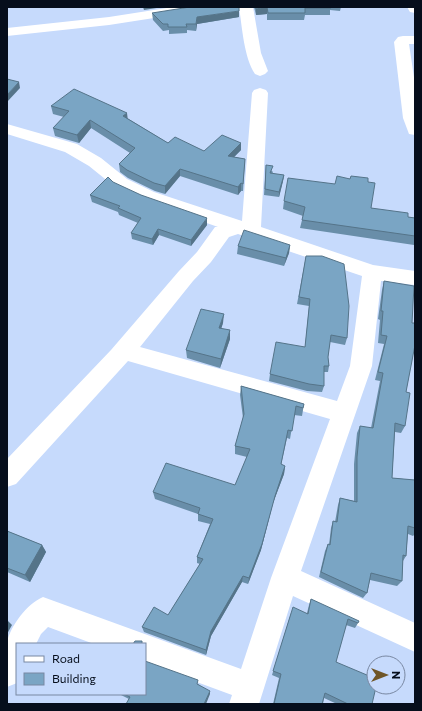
<svg xmlns="http://www.w3.org/2000/svg" width="422" height="711" font-family="Commissioner,sans-serif">
<rect width="100%" height="100%" fill="#c6dafc"/>
<g fill="none" stroke-linecap="round" stroke-linejoin="round">
<g fill="#fff" fill-rule="evenodd">
<path d="M173 7H206L204 10 199 11 109 25 7 36V28L109 17Z"/>
<path d="M239 7H253L261 53 268 71 265 74 260 76 255 74C244 58 242 26 239 7Z"/>
<path d="M407 7H415V13L410 12Z"/>
<path d="M403 36H415V44H409L415 84V135L409 134 403 118 394 42 398 37Z"/>
<path d="M260 88 266 90 268 93 261 227 373 265 415 271V285L381 281 372 366 301 571 415 623V652L293 596 259 704H229L232 695 145 663V644H94L48 627 41 634 36 644H17V683L7 687C7 675 5 653 7 642 11 625 27 604 43 597L241 669 271 578 330 419 128 361 16 484 7 487V459L111 350 179 271 197 252 215 227H218L142 200 115 187 89 166 65 152 7 134V124L77 144 101 158 127 179 154 192 242 221 252 93 254 90ZM238 234 362 276 350 366 337 401 140 347 193 281 211 262 229 237Z"/>
</g>
</g>
<g fill="#698ea9">
<path d="M254 7H341L340 11 330 10V15H305L304 20H267V14L256 15Z"/>
<path d="M152 13 239 17 197 24 196 31 187 30V33L169 34V30L163 31 153 20Z"/>
<path d="M51 106 127 113V118L168 143 204 151 241 143V150L234 157 245 159 243 191H241L238 195 180 176 165 194 155 191 128 178 120 172 119 164 130 153 91 128 79 143 55 136 53 128 64 117 53 114Z"/>
<path d="M266 165 273 172 272 174 284 175 283 181 279 197 264 195Z"/>
<path d="M368 182 371 208 408 217 415 218V241L414 245 300 228 303 216 283 209 284 201 335 184Z"/>
<path d="M90 195H141L207 225 191 246 159 235 153 245 132 239 131 233 138 223 119 215 118 212 92 202Z"/>
<path d="M290 245 289 253 284 266 237 254 238 246Z"/>
<path d="M306 256 347 338 345 345 330 342 328 357 329 366 328 372H324V386L322 392 307 391 269 381 270 374 305 347 309 306 297 304Z"/>
<path d="M384 281 412 323H415V349H414L406 392 405 426 401 433 395 432 392 478 415 480V534L413 536 408 534 406 556 403 561 402 581 397 586 370 580 367 593 363 598 319 577 325 551 328 544 329 545 331 528 333 521 335 522 338 505 340 498 354 501V464L357 433 360 426 371 428 380 381 375 380 384 344 378 343 380 320 378 319 382 290Z"/>
<path d="M223 323 221 328 230 339 220 368 187 358 186 350Z"/>
<path d="M241 386 304 404 302 416 294 415 290 439 287 438 281 465 285 466 284 474 273 503 261 550 248 584 242 582 211 636 206 655 144 632 142 627 168 615 200 564 197 563V557L210 524 198 521V514L155 499 153 492 235 485 247 457 235 454V446L243 418 240 395Z"/>
<path d="M7 531 42 545 46 552 30 582 7 572Z"/>
<path d="M311 599 358 623 355 628 346 625 336 662 372 704H337L324 698 323 704H273L279 678 272 675 291 613H307L309 605Z"/>
<path d="M198 684 210 694 129 699 119 694H145Z"/>
</g>
<g fill="#557489">
<path d="M143 7H163L144 10Z"/>
<path d="M267 7V14L256 15V9Z"/>
<path d="M239 11V17L197 24 196 31V24L197 17Z"/>
<path d="M19 82 20 88 7 102V95Z"/>
<path d="M127 113 128 121 123 116Z"/>
<path d="M90 120 91 128 79 143 77 135Z"/>
<path d="M241 143V150L228 163V156Z"/>
<path d="M180 169V176L165 194V186Z"/>
<path d="M284 175 283 181 279 197V192Z"/>
<path d="M241 183V191L238 195V187Z"/>
<path d="M207 218V225L191 246V240Z"/>
<path d="M158 229 159 235 153 245 152 239Z"/>
<path d="M290 245 289 253 284 266 286 258Z"/>
<path d="M224 314 223 323 219 336V328Z"/>
<path d="M230 330V339L220 368 221 359Z"/>
<path d="M285 466 284 474 273 503 261 550 248 584 249 578 275 496Z"/>
<path d="M42 545 46 552 30 582 25 575Z"/>
<path d="M243 576 242 582 211 636 206 655V650L211 631Z"/>
<path d="M7 620 12 625 7 634Z"/>
<path d="M210 691V694L206 704H204Z"/>
</g>
<g fill="#7aa5c4" stroke="#557489">
<path d="M190 7H239V11L197 17 196 24H186L187 27H168V24H163L152 13Z"/>
<path d="M256 7H331V8H305V13H268L267 7 256 9Z"/>
<path d="M7 79 19 82 7 95Z"/>
<path d="M74 89 127 113 123 116 168 143 175 137 204 151 222 135 241 143 228 156 245 159 243 184 241 183 238 187 180 169 165 186 154 183 127 170 119 164 135 148 90 120 77 135 53 128 69 111 51 106Z"/>
<path d="M266 165 273 166 270 173 284 175 279 192 265 189Z"/>
<path d="M337 176 350 179 351 176 368 178V182L375 183 371 208 408 213V217L415 218V236L302 220 305 207 284 201 288 178 335 184Z"/>
<path d="M108 177 113 182 141 195 207 218 191 240 158 229 152 239 131 233 141 218 118 208 120 206 90 195Z"/>
<path d="M244 230 290 245 286 258 238 246Z"/>
<path d="M306 256H322L344 264 349 306 347 338 331 335 328 357 329 366H324V386L309 384 270 374 276 342 305 347 310 299 299 297Z"/>
<path d="M384 281 414 286 412 323H415V345L406 392 410 393 405 426 395 423 392 478 415 480V528L408 526 406 556 403 555 402 581 371 573 367 593 321 572 328 544 330 545 333 521 337 522 340 498 357 502V457L360 426 373 428 383 373 378 372 387 336 381 335 383 311H381Z"/>
<path d="M201 309 224 314 219 328 230 330 221 359 186 350Z"/>
<path d="M241 386 304 404 303 408 296 406 292 431 288 430 281 464 285 466 275 496 262 544 249 578 243 576 211 631 206 650 142 627 154 607 168 615 203 559 197 557 213 519 198 514 200 508 153 492 166 463 235 485 250 449 235 446 244 414Z"/>
<path d="M7 531 42 545 25 575 7 568Z"/>
<path d="M311 599 359 621 358 623 348 619 336 662 374 678V687H376L372 704H348L325 693 322 704H274L281 674 273 671 293 607 308 614Z"/>
<path d="M135 641H142V644H133Z"/>
<path d="M145 661 198 680 197 684 210 691 204 704H126L130 697 124 694H145Z"/>
</g>
<rect width="422" height="711" fill="none" stroke="#060e1c" stroke-width="16"/>
<rect x="16" y="643" width="130" height="52" fill="#c6dafc" stroke="#7988a2"/>
<rect x="24" y="656" width="20" height="6" fill="#ffffff" stroke="#7988a2"/>
<text x="52" y="663" font-size="12" fill="#060e1c">Road</text>
<rect x="24" y="673" width="20" height="12" fill="#7aa5c4" stroke="#7988a2"/>
<text x="52" y="683" font-size="12" fill="#060e1c">Building</text>
<g transform="translate(386 675) rotate(90)"><circle r="19" fill="#c6dafc" stroke="#7988a2"/>
<path d="M0-3L7 15L0 10L-7 15Z" fill="#6f5627"/>
<text y="-6" font-size="11" font-weight="bold" text-anchor="middle" fill="#060e1c">N</text>
</g>
</svg>
